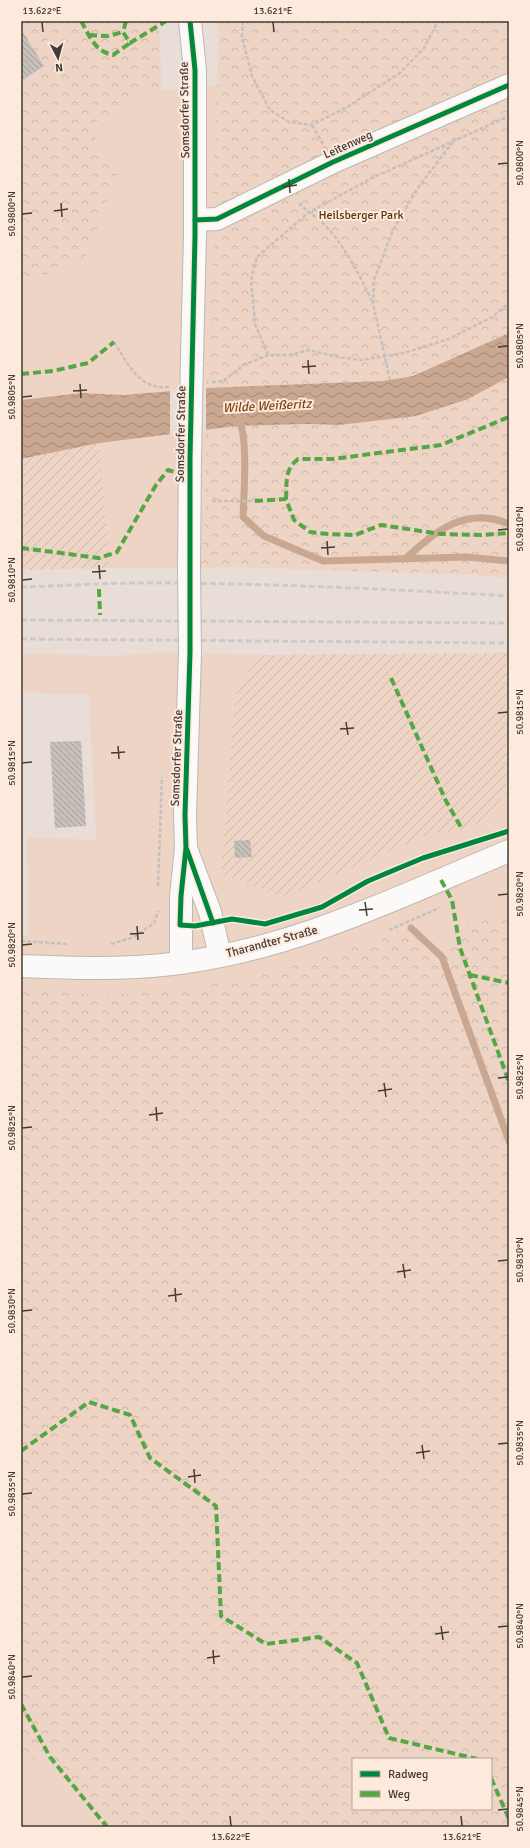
<svg xmlns="http://www.w3.org/2000/svg" width="530" height="1848" font-family="Signika,sans-serif">
<defs>
<pattern id="forest-crowns" width="20" height="18" patternUnits="userSpaceOnUse"><rect width="20" height="18" fill="#edd4c4"/><path d="M2 6a3 3 0 1 1 6 0M12 15a3 3 0 1 1 6 0" fill="none" stroke="#ccb7a9"/></pattern>
<pattern id="garden-furrows" width="10" height="10" patternUnits="userSpaceOnUse"><rect width="10" height="10" fill="#edd4c4"/><path d="M-1 1l2-2M0 10L10 0M9 11l2-2" fill="none" stroke="#ccb7a9"/></pattern>
<pattern id="water-waves" width="16" height="10" patternUnits="userSpaceOnUse"><rect width="16" height="10" fill="#caa790"/><path d="M0 5q4-4 8 0t8 0" fill="none" stroke="#a68976"/></pattern>
<pattern id="building-back-hatch" width="6" height="6" patternUnits="userSpaceOnUse"><rect width="6" height="6" fill="#c7bfb9"/><path d="M-1 5l2 2M0 0l6 6M5-1l2 2" fill="none" stroke="#a39c97"/></pattern>
</defs>
<rect width="100%" height="100%" fill="#e9ded7"/>
<g fill="#edd4c4">
<path d="M217 85 213 188 214 242 206 388 124 395 81 393 21 400V277L56 273 117 173 88 127 140 92Z"/>
<path d="M206 429 205 507 202 568H110L99 443Z"/>
<path d="M167 652 258 655 235 696 221 874 434 832H453L482 823 504 795 509 794V919L466 923 467 936 437 947 399 931 262 975 177 991 103 995 21 990V936H28L27 837 96 840 89 695 21 692V653L111 656Z"/>
<path d="M49 1747 59 1768 108 1827H21V1768Z"/>
</g>
<g fill="url(#forest-crowns)" fill-rule="evenodd">
<path d="M21 21H159L162 90 140 92 88 127 117 173 89 254 56 273 21 277Z"/>
<path d="M215 21H509V333L412 376 383 381 206 388 214 242 213 188 219 32Z"/>
<path d="M509 377V578L473 575 231 567 202 568 205 507 206 429 236 426 305 424 339 425 468 399Z"/>
<path d="M494 919H509V1827H108L59 1768 49 1747 21 1768V990L103 995 177 991 262 975 399 931 437 947 467 936 466 923ZM353 1759H491V1809H353Z"/>
</g>
<g fill="url(#garden-furrows)">
<path d="M99 443 110 568 21 570V459Z"/>
<path d="M509 653V794L504 795 482 823 453 832H434L284 897 221 874 235 696 258 655Z"/>
</g>
<path fill="url(#water-waves)" d="M509 333V377L468 399 416 416 339 425 305 424 236 426 99 443 21 459V400L81 393 124 395 206 388 383 381 413 376Z"/>
<path fill="#e9ded7" d="M206 386V431L170 435V390Z"/>
<g fill="none" stroke-linecap="round" stroke-linejoin="round">
<g stroke="#caa790" stroke-width="7">
<path d="M239 418C248 440 244 492 243 517L264 536 323 561 466 557 509 561"/>
<path d="M406 558C437 530 466 506 509 524"/>
<path d="M411 928 442 957 509 1141"/>
</g>
</g>
<g fill="url(#building-back-hatch)">
<path d="M21 29 44 66 21 81Z"/>
<path d="M81 741 86 826 55 828 50 742Z"/>
<path d="M250 840 252 857 235 858 234 841Z"/>
</g>
<g fill="none" stroke-linecap="round" stroke-linejoin="round">
<g stroke="#bfb7b2" stroke-width="24">
<path id="street" d="M195 220 217 219 333 162 509 85"/>
</g>
<g stroke="#bfb7b2" stroke-width="24">
<g id="secondary">
<path d="M190 21 195 70V236L192 358"/>
<path d="M189 568 190 458"/>
<path d="M187 851 210 912 220 956"/>
<path d="M181 963V896L186 848 185 815 190 652"/>
<path d="M21 966C71 968 122 970 172 964 293 950 398 897 509 851"/>
</g>
</g>
<g stroke="#c5c0be" stroke-width="2.5" stroke-dasharray="4 2" stroke-linecap="butt">
<path d="M243 21 242 37 252 76 270 110 289 122 312 125 347 107 400 73 424 48 438 21"/>
<path d="M312 125 323 144"/>
<path d="M299 203C307 212 317 217 325 225 346 248 360 275 373 304"/>
<path d="M114 342C128 364 139 390 169 387"/>
<path d="M268 355 255 324 251 280 257 257 308 213 370 179 509 116"/>
<path d="M390 380 373 304 374 280 393 230 417 189 453 142"/>
<path d="M212 382 223 381 244 365 268 355H290L309 350 338 357 362 360 404 353 449 339 492 317 509 303"/>
<path d="M212 501H255"/>
<path d="M158 886 162 777"/>
<path d="M389 930 439 908"/>
<path d="M21 941 68 944"/>
<path d="M111 944 134 937 154 923 158 911"/>
</g>
<use href="#street" stroke="#fcfaf9" stroke-width="22"/>
<use href="#secondary" stroke="#fcfaf9" stroke-width="22"/>
<g stroke="#cdcac8" stroke-width="3" stroke-dasharray="6 3" stroke-linecap="butt">
<path d="M21 587C61 586 102 583 142 583 265 583 387 589 509 596"/>
<path d="M21 620 509 623"/>
<path d="M21 639 509 643"/>
</g>
<g stroke="#bfb7b2" stroke-width="24" stroke-linecap="butt">
<g id="secondary-bridge">
<path d="M190 458 192 358"/>
<path d="M189 568 190 652"/>
</g>
</g>
<use href="#secondary-bridge" stroke="#fcfaf9" stroke-width="22"/>
<g stroke="#55a644" stroke-width="4" stroke-dasharray="8 4" stroke-linecap="butt">
<path d="M81 21C90 36 94 51 113 55L130 43"/>
<path d="M126 21 123 32 130 43 166 21"/>
<path d="M89 35 108 36 123 32"/>
<path d="M21 374 53 371 88 363 114 342"/>
<path d="M286 499C287 483 284 470 298 459H332L441 445 509 417"/>
<path d="M255 501 286 499 294 520 310 532 328 534 355 535 381 525 441 534 481 535 509 533"/>
<path d="M21 548 99 558 117 552 156 485 168 470 175 472"/>
<path d="M99 589 100 615"/>
<path d="M391 678 446 801 462 829"/>
<path d="M441 880 452 900 460 948 509 1082"/>
<path d="M470 975 509 983"/>
<path d="M21 1451 89 1402 130 1415 150 1458 216 1506 221 1616 266 1644 319 1637 357 1663 389 1738 477 1759"/>
<path d="M21 1704 50 1757 107 1827"/>
<path d="M491 1778 509 1819"/>
</g>
<g stroke="#fdeadd" stroke-width="8">
<g id="cycleway">
<path d="M190 21 195 70V236L190 458V652L185 815 186 848 181 896 180 925 195 926 232 919 265 924 322 907 368 881 423 858 509 831"/>
<path d="M195 220 217 219 333 162 509 85"/>
<path d="M187 850 213 923"/>
</g>
</g>
<use href="#cycleway" stroke="#00873e" stroke-width="5"/>
</g>
<path fill="none" stroke="#423b36" stroke-width="1.5" d="M42 22 43 32M273 22 274 32M498 164 508 163M289 179 290 193M283 187 297 185M61 203 62 217M54 211 68 209M22 214 32 213M498 347 508 346M308 360 309 374M302 367 316 366M80 384 81 398M73 391 87 390M22 397 32 396M498 530 508 529M327 541 328 555M321 548 335 547M99 565 100 579M92 572 106 571M22 580 32 579M498 713 508 712M346 722 348 735M340 729 354 728M118 746 119 759M111 753 125 752M22 763 32 762M498 895 508 894M365 902 367 916M359 910 373 909M137 926 138 940M130 934 144 933M22 945 32 944M498 1078 508 1077M384 1083 386 1097M378 1091 392 1089M156 1107 157 1121M149 1115 163 1113M22 1128 32 1127M498 1261 508 1260M403 1264 405 1278M397 1272 411 1270M175 1288 176 1302M168 1296 182 1294M22 1311 32 1310M498 1444 508 1443M422 1445 424 1459M416 1453 430 1451M194 1469 195 1483M188 1477 201 1475M22 1494 32 1493M441 1626 443 1640M498 1627 508 1626M435 1634 449 1632M213 1650 214 1664M207 1658 220 1656M22 1677 32 1676M498 1810 508 1809M230 1816 231 1826M461 1816 462 1826"/>
<g text-anchor="middle" dominant-baseline="central" stroke-width="4" stroke-linejoin="round" paint-order="stroke">
<g font-size="12" fill="#423b36" stroke="#fdeadd">
<text transform="translate(185 110) rotate(-91)">Somsdorfer Straße</text>
<text transform="translate(348 145) rotate(-24)">Leitenweg</text>
<text transform="translate(181 434) rotate(-89)">Somsdorfer Straße</text>
<text transform="translate(177 758) rotate(-88)">Somsdorfer Straße</text>
<text transform="translate(272 942) rotate(-15)">Tharandter Straße</text>
</g>
<g font-size="12" fill="#5d320d" stroke="#fdeadd">
<text x="361" y="215">Heilsberger Park</text>
</g>
<g font-size="13" font-style="italic" fill="#7e4514" stroke="#fdeadd">
<text transform="translate(267 406) rotate(-3)">Wilde Weißeritz</text>
</g>
</g>
<rect width="530" height="1848" fill="none" stroke="#fdeadd" stroke-width="44"/>
<rect x="352" y="1758" width="140" height="52" fill="#fdeadd" stroke="#b2a49a"/>
<rect x="360" y="1771" width="20" height="6" fill="#00873e" stroke="#b2a49a"/>
<text x="388" y="1778" font-size="12" fill="#423b36">Radweg</text>
<rect x="360" y="1791" width="20" height="6" fill="#55a644" stroke="#b2a49a"/>
<text x="388" y="1798" font-size="12" fill="#423b36">Weg</text>
<g transform="translate(58 58) rotate(174)" stroke="#fdeadd" stroke-width="3" paint-order="stroke">
<path d="M0-3L7 15L0 10L-7 15Z" fill="#423b36"/>
<text y="-6" font-size="11" font-weight="bold" text-anchor="middle" fill="#423b36">N</text>
</g>
<rect x="22" y="22" width="486" height="1804" fill="none" stroke="#423b36" stroke-width="1.5"/>
<g font-size="10" text-anchor="middle" fill="#423b36">
<text x="42" y="14">13.622°E</text>
<text x="273" y="14">13.621°E</text>
<text transform="translate(519 163) rotate(-90)" y="4">50.9800°N</text>
<text transform="translate(11 214) rotate(-90)" y="4">50.9800°N</text>
<text transform="translate(519 346) rotate(-90)" y="4">50.9805°N</text>
<text transform="translate(11 397) rotate(-90)" y="4">50.9805°N</text>
<text transform="translate(519 529) rotate(-90)" y="4">50.9810°N</text>
<text transform="translate(11 580) rotate(-90)" y="4">50.9810°N</text>
<text transform="translate(519 712) rotate(-90)" y="4">50.9815°N</text>
<text transform="translate(11 763) rotate(-90)" y="4">50.9815°N</text>
<text transform="translate(519 894) rotate(-90)" y="4">50.9820°N</text>
<text transform="translate(11 945) rotate(-90)" y="4">50.9820°N</text>
<text transform="translate(519 1077) rotate(-90)" y="4">50.9825°N</text>
<text transform="translate(11 1128) rotate(-90)" y="4">50.9825°N</text>
<text transform="translate(519 1260) rotate(-90)" y="4">50.9830°N</text>
<text transform="translate(11 1311) rotate(-90)" y="4">50.9830°N</text>
<text transform="translate(519 1443) rotate(-90)" y="4">50.9835°N</text>
<text transform="translate(11 1494) rotate(-90)" y="4">50.9835°N</text>
<text transform="translate(519 1626) rotate(-90)" y="4">50.9840°N</text>
<text transform="translate(11 1677) rotate(-90)" y="4">50.9840°N</text>
<text transform="translate(519 1809) rotate(-90)" y="4">50.9845°N</text>
<text x="231" y="1840">13.622°E</text>
<text x="462" y="1840">13.621°E</text>
</g>
</svg>
